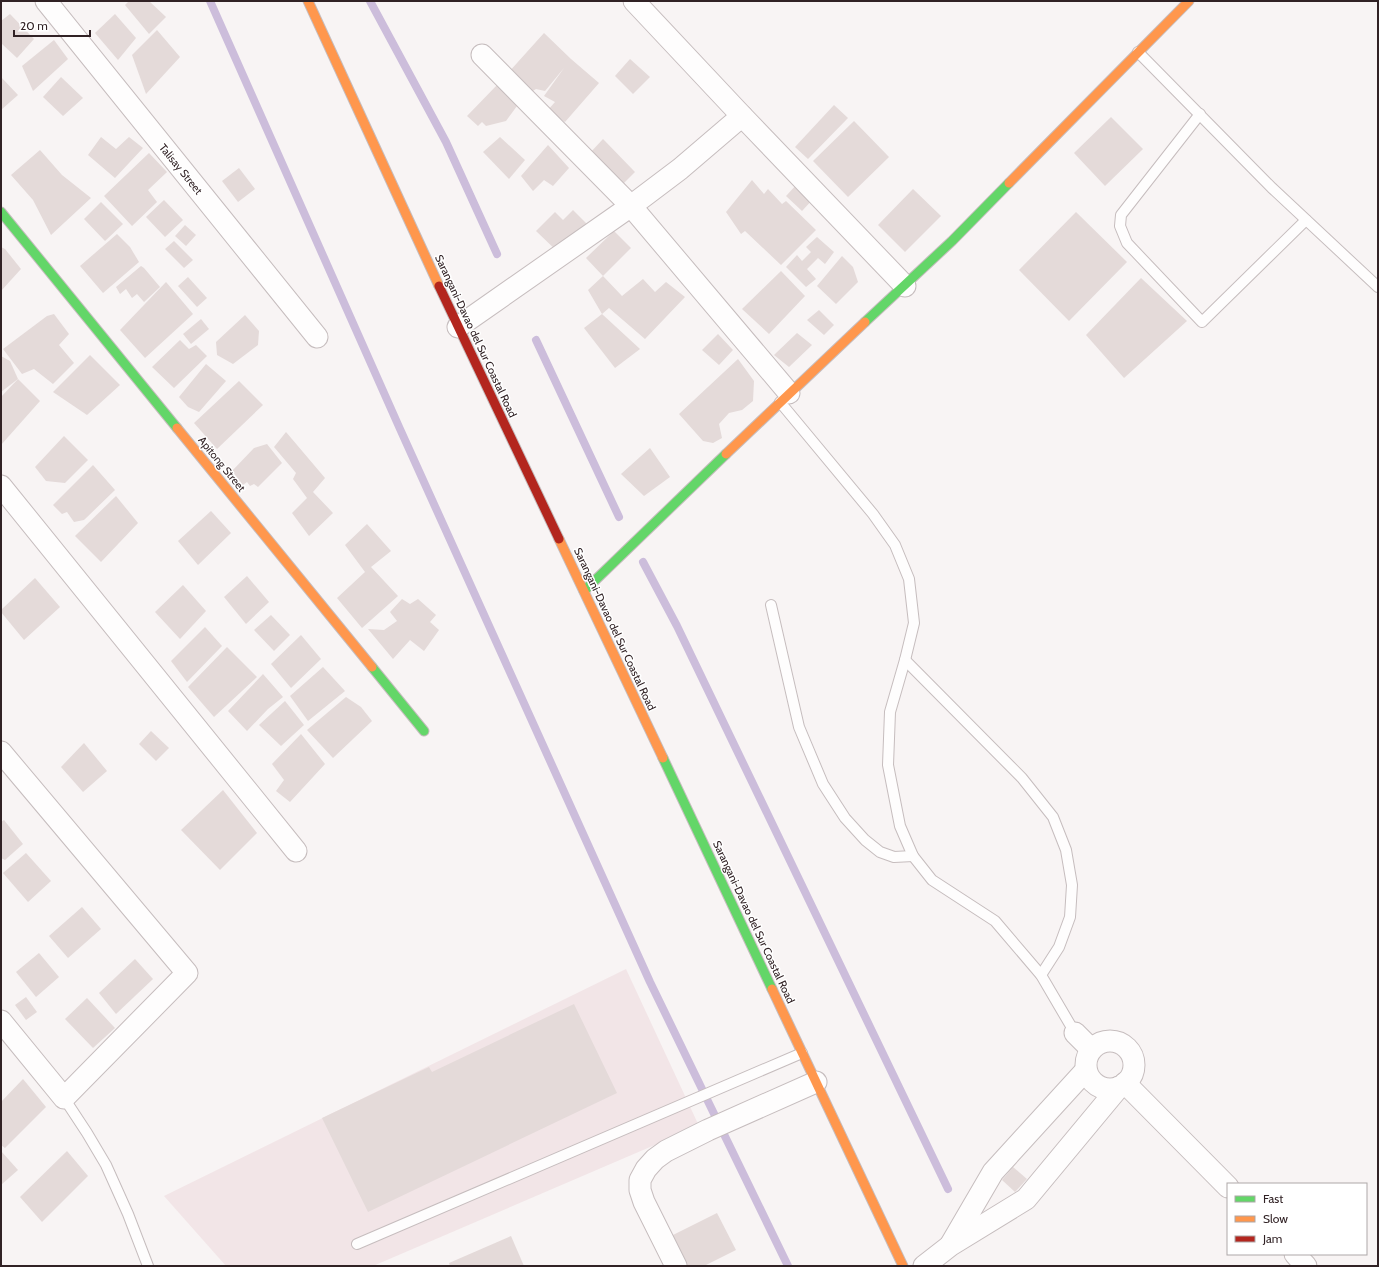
<svg xmlns="http://www.w3.org/2000/svg" width="1379" height="1267" font-family="Cabin,sans-serif">
<rect width="100%" height="100%" fill="#f8f4f4"/>
<path fill="#f2e5e7" d="M626 969 699 1126 373 1266H226L164 1196Z"/>
<g fill="none" stroke-linecap="round" stroke-linejoin="round">
<g stroke="#ccbddb" stroke-width="8">
<path d="M210 1 400 429 650 982 788 1266"/>
<path d="M370 1 446 142 497 254"/>
<path d="M536 340 619 517"/>
<path d="M643 562 677 626 948 1189"/>
</g>
</g>
<g fill="#e4dad9">
<path d="M129 1H149L166 17 149 34 125 5Z"/>
<path d="M10 14 34 39 17 58 1 43V21Z"/>
<path d="M115 14 136 38 118 60 95 33Z"/>
<path d="M157 30 180 57 146 94 132 55Z"/>
<path d="M544 33 571 59 599 83 565 122 548 110 555 102 544 96 564 68 545 91 536 89 528 94 508 73Z"/>
<path d="M54 40 68 59 33 91 22 66Z"/>
<path d="M630 59 650 77 633 94 615 76Z"/>
<path d="M1 77 18 95 1 110Z"/>
<path d="M61 77 83 98 63 116 43 97Z"/>
<path d="M497 85 517 106 506 121 486 126 482 122 478 126 467 116Z"/>
<path d="M834 105 848 118 808 159 795 147Z"/>
<path d="M1111 117 1143 149 1105 186 1074 153Z"/>
<path d="M854 121 889 157 848 197 813 161Z"/>
<path d="M101 137 116 149 129 137 143 148 115 178 88 155Z"/>
<path d="M500 137 525 160 509 179 483 152Z"/>
<path d="M603 139 635 172 621 186 590 153Z"/>
<path d="M548 145 569 168 553 186 544 180 533 191 521 176Z"/>
<path d="M40 150 62 175 91 198 51 235 33 200 11 175Z"/>
<path d="M149 153 167 172 148 190 157 202 132 226 104 196Z"/>
<path d="M239 168 255 189 238 202 222 181Z"/>
<path d="M752 180 764 194 768 189 782 204 786 201 816 230 781 265 745 231 741 234 726 212Z"/>
<path d="M798 183 814 198 802 211 786 196Z"/>
<path d="M913 189 941 216 905 252 878 225Z"/>
<path d="M164 200 183 220 165 237 146 217Z"/>
<path d="M101 202 123 224 105 241 84 219Z"/>
<path d="M573 210 587 224 559 253 536 231 555 212 563 220Z"/>
<path d="M1076 212 1127 262 1069 321 1019 270Z"/>
<path d="M185 225 196 235 186 246 175 236Z"/>
<path d="M614 231 631 248 603 276 586 258Z"/>
<path d="M117 234 130 247 139 262 103 293 80 266Z"/>
<path d="M817 237 834 252 825 264 818 258 807 269 816 279 806 287 786 267 797 255 802 261 811 252 806 247Z"/>
<path d="M174 241 193 260 184 268 165 249Z"/>
<path d="M1 247 5 249 21 269 1 291Z"/>
<path d="M842 256 853 267 858 282 836 304 817 286Z"/>
<path d="M141 266 144 268 160 287 144 302 137 294 132 298 126 289 120 294 116 287Z"/>
<path d="M781 271 805 296 769 334 742 309Z"/>
<path d="M603 276 622 296 643 279 655 292 666 282 685 297 645 339 609 308 602 314 588 290Z"/>
<path d="M188 277 207 298 197 307 178 286Z"/>
<path d="M1141 278 1187 321 1124 378 1086 335Z"/>
<path d="M166 282 193 314 145 358 120 330Z"/>
<path d="M819 310 834 325 824 335 807 320Z"/>
<path d="M54 314 69 334 59 345 74 363 53 384 34 369 22 374 3 349 47 316Z"/>
<path d="M602 314 640 349 615 368 584 328Z"/>
<path d="M245 315 259 331 258 345 233 364 217 355 216 342Z"/>
<path d="M201 319 209 329 191 344 183 334Z"/>
<path d="M797 333 812 345 789 367 774 355Z"/>
<path d="M718 334 733 350 719 365 702 350Z"/>
<path d="M180 340 189 349 196 345 207 356 174 388 152 367Z"/>
<path d="M90 355 120 385 87 415 53 392Z"/>
<path d="M1 356 10 361 18 379 1 392Z"/>
<path d="M738 359 754 381 753 401 742 410 729 413 719 424 722 438 713 443 703 441 679 414Z"/>
<path d="M206 364 226 381 199 412 188 407 179 397Z"/>
<path d="M18 379 40 401 1 445V397Z"/>
<path d="M239 381 263 405 217 449 194 423Z"/>
<path d="M286 432 325 478 313 492 333 513 309 536 292 513 307 498 293 479 296 473 274 447Z"/>
<path d="M64 436 88 460 65 483 46 481 35 467Z"/>
<path d="M267 444 282 463 258 487 254 484 250 486 247 482 243 485 232 471 254 448Z"/>
<path d="M650 448 670 477 644 496 621 474Z"/>
<path d="M93 465 115 490 84 520 74 522 67 512 62 514 53 505Z"/>
<path d="M116 496 138 523 101 562 75 536Z"/>
<path d="M211 511 231 533 198 565 178 541Z"/>
<path d="M367 524 391 551 371 567 398 596 362 628 337 598 365 572 345 545Z"/>
<path d="M247 576 269 602 246 624 224 597Z"/>
<path d="M35 578 60 607 24 640 1 612V610Z"/>
<path d="M183 585 206 611 180 639 155 612Z"/>
<path d="M402 599 410 604 418 599 436 615 430 622 439 630 424 651 410 640 393 659 368 629 384 630 397 621 390 612Z"/>
<path d="M271 615 290 635 274 651 254 630Z"/>
<path d="M205 627 222 646 187 682 171 661Z"/>
<path d="M301 635 321 659 291 688 271 664Z"/>
<path d="M227 647 257 677 214 717 188 687Z"/>
<path d="M323 667 345 691 308 721 290 696Z"/>
<path d="M263 674 283 697 268 709 247 731 228 711Z"/>
<path d="M346 697 361 707 372 721 333 758 307 730Z"/>
<path d="M285 701 304 725 281 746 259 725Z"/>
<path d="M151 731 169 748 156 761 139 744Z"/>
<path d="M301 734 325 764 290 802 276 791 284 780 272 764Z"/>
<path d="M84 743 107 771 83 792 61 767Z"/>
<path d="M223 790 257 833 220 870 181 830Z"/>
<path d="M4 820 23 844 5 860 1 858V822Z"/>
<path d="M26 853 51 881 28 902 3 873Z"/>
<path d="M82 907 101 929 68 958 49 936Z"/>
<path d="M39 953 59 977 36 997 16 972Z"/>
<path d="M135 959 153 979 116 1014 99 993Z"/>
<path d="M26 997 37 1012 26 1020 15 1005Z"/>
<path d="M87 998 115 1028 93 1048 65 1019Z"/>
<path d="M574 1004 617 1093 368 1212 322 1118 429 1067 432 1072Z"/>
<path d="M23 1079 46 1107 5 1148 1 1145V1102Z"/>
<path d="M1 1151 18 1170 1 1185Z"/>
<path d="M67 1151 88 1176 42 1222 20 1197Z"/>
<path d="M1013 1167 1027 1179 1015 1192 1002 1180Z"/>
<path d="M717 1213 736 1250 704 1266H687L671 1236Z"/>
<path d="M511 1236 524 1266H450L449 1263Z"/>
</g>
<g fill="none" stroke-linecap="round" stroke-linejoin="round">
<g stroke="#c6bdbe" stroke-width="12">
<g id="lane">
<path d="M1138 52 1272 188 1378 287"/>
<path d="M1200 114 1121 215 1120 226 1127 243 1202 322 1306 220"/>
<path d="M780 402 873 514 895 545 909 579 914 623 905 660 890 712 888 765 900 826 913 856 932 880 995 921 1041 975 1075 1033"/>
<path d="M771 605 799 727 823 784 845 818 865 840 880 852 894 857 913 856"/>
<path d="M905 660 1022 778 1053 817 1066 850 1072 885 1070 917 1059 947 1041 975"/>
<path d="M64 1098 87 1133 106 1165 128 1214 148 1266"/>
<path d="M357 1244 802 1053"/>
</g>
</g>
<g stroke="#c6bdbe" stroke-width="23">
<g id="street">
<path d="M46 1 317 337"/>
<path d="M634 1 742 116 905 286"/>
<path d="M482 55 631 206 789 393"/>
<path d="M458 327 631 206 680 169 742 116"/>
<path d="M1 486 296 851"/>
<path d="M1 752 187 973 64 1098 1 1021"/>
<path d="M1075 1033 1091 1049"/>
<circle cx="1110" cy="1065" r="24"/>
<path d="M1125 1083 1228 1187"/>
<path d="M951 1244 993 1172 1086 1070"/>
<path d="M1295 1254 1306 1266"/>
<path d="M676 1266 644 1202 640 1190V1180L646 1169 655 1159 666 1151 708 1130 816 1082"/>
<path d="M924 1266 951 1245 1026 1199 1119 1087"/>
</g>
</g>
<g stroke="#c6bdbe" stroke-width="11">
<g id="fast">
<path d="M1 212 177 428"/>
<path d="M865 322 952 241 1009 183"/>
<path d="M584 591 726 454"/>
<path d="M372 667 424 731"/>
<path d="M663 758 772 989"/>
</g>
</g>
<g stroke="#c6bdbe" stroke-width="11">
<g id="slow">
<path d="M308 1 439 286"/>
<path d="M1009 183 1189 1"/>
<path d="M177 428 372 667"/>
<path d="M726 454 865 322"/>
<path d="M559 539 663 758"/>
<path d="M772 989 903 1266"/>
</g>
</g>
<g stroke="#c6bdbe" stroke-width="11">
<path id="jam" d="M439 286 559 539"/>
</g>
<use href="#lane" stroke="#fefdfd" stroke-width="10"/>
<use href="#street" stroke="#fefdfd" stroke-width="21"/>
<use href="#fast" stroke="#63d668" stroke-width="9"/>
<use href="#slow" stroke="#ff974d" stroke-width="9"/>
<use href="#jam" stroke="#b3261e" stroke-width="9"/>
</g>
<g text-anchor="middle" dominant-baseline="central" stroke-width="3" stroke-linejoin="round" paint-order="stroke">
<g font-size="11" fill="#312225" stroke="#fff">
<text transform="translate(181 169) rotate(51)">Talisay Street</text>
<text transform="translate(476 336) rotate(65)">Sarangani-Davao del Sur Coastal Road</text>
<text transform="translate(222 464) rotate(51)">Apitong Street</text>
<text transform="translate(615 629) rotate(65)">Sarangani-Davao del Sur Coastal Road</text>
<text transform="translate(754 922) rotate(65)">Sarangani-Davao del Sur Coastal Road</text>
</g>
</g>
<rect width="1379" height="1267" fill="none" stroke="#312225" stroke-width="4"/>
<rect x="1227" y="1183" width="140" height="72" fill="#ffffff" stroke="#ada7a8"/>
<rect x="1235" y="1196" width="20" height="6" fill="#63d668" stroke="#ada7a8"/>
<text x="1263" y="1203" font-size="12" fill="#312225">Fast</text>
<rect x="1235" y="1216" width="20" height="6" fill="#ff974d" stroke="#ada7a8"/>
<text x="1263" y="1223" font-size="12" fill="#312225">Slow</text>
<rect x="1235" y="1236" width="20" height="6" fill="#b3261e" stroke="#ada7a8"/>
<text x="1263" y="1243" font-size="12" fill="#312225">Jam</text>
<path d="M14 30v6h76v-6" fill="none" stroke="#312225" stroke-width="2"/>
<text x="20" y="30" font-size="12" fill="#312225" stroke="#ffffff" stroke-width="3" paint-order="stroke">20 m</text>
</svg>
